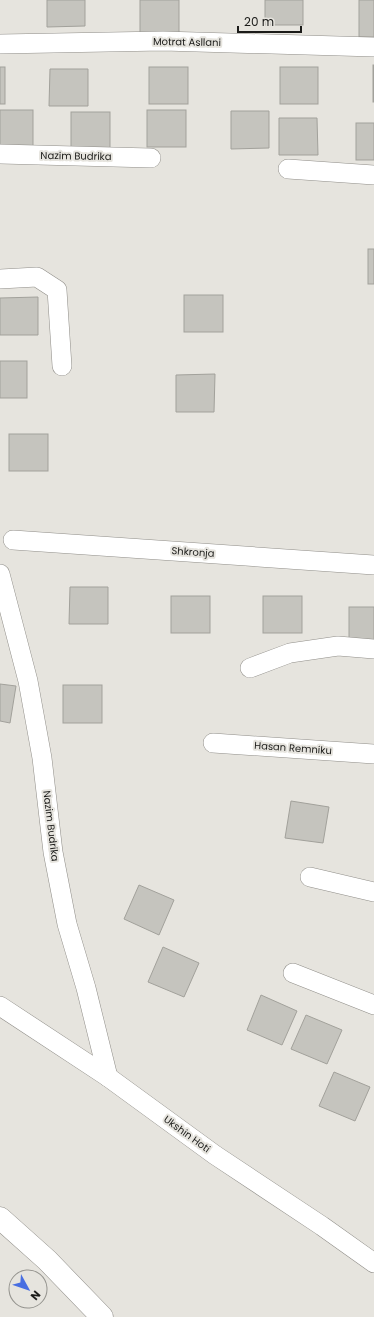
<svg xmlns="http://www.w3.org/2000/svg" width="374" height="1317" font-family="Poppins,sans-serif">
<rect width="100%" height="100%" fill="#e6e4de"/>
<g fill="#c5c4be" stroke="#a2a19b">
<path d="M47 0H85V26L47 27Z"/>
<path d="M140 0H179V33L140 34Z"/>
<rect x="265" y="0" width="38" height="25"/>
<rect x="359" y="0" width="15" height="37"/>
<rect x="373" y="65" width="1" height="37"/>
<rect x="0" y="67" width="5" height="37"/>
<rect x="149" y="67" width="39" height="37"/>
<rect x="280" y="67" width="38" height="37"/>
<path d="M50 69H88V106H49Z"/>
<rect x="0" y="110" width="33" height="37"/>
<rect x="147" y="110" width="39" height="37"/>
<path d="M231 111H269V148L231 149Z"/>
<rect x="71" y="112" width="39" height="37"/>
<path d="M279 118H317L318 155H279Z"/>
<rect x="356" y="123" width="18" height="37"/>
<rect x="368" y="249" width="6" height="35"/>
<rect x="184" y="295" width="39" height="37"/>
<path d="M38 297V335H0V298Z"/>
<rect x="0" y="361" width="27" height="37"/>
<path d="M215 374 214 412H176V375Z"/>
<rect x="9" y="434" width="39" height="37"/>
<path d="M70 587H108V624H69Z"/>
<rect x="171" y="596" width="39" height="37"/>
<rect x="263" y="596" width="39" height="37"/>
<rect x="349" y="607" width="25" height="37"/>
<path d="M0 684 16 686 10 723 0 721Z"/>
<rect x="63" y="685" width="39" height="38"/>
<path d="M291 801 329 807 323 843 285 838Z"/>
<path d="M139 885 174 900 159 935 124 919Z"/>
<path d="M163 947 199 963 184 997 148 982Z"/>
<path d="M261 995 297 1011 282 1045 247 1030Z"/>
<path d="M306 1015 342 1030 327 1064 291 1049Z"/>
<path d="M334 1072 370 1087 355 1121 319 1106Z"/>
</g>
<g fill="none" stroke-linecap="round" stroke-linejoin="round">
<g stroke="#908e89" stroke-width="20">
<g id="street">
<path d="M0 44 163 41 374 47"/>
<path d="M0 154 151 158"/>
<path d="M288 169 374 175"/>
<path d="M0 279 37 277 57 290 62 366"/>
<path d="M13 540 374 565"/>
<path d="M0 574 28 681 42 758 53 852 67 924 86 988 108 1077"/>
<path d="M250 668 290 653 338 646 374 649"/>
<path d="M213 743 374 754"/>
<path d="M310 877 374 892"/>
<path d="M293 973 374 1005"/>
<path d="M0 1006 108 1077 215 1155 322 1226 374 1263"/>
</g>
</g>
<g stroke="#908e89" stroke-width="23">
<path id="secondary" d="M0 1218 47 1260 102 1317"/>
</g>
<use href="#street" stroke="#fff" stroke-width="19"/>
<use href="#secondary" stroke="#fff" stroke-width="22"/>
</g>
<g text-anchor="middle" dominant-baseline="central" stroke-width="4" stroke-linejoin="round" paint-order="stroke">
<g font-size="10" fill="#1b1b19" stroke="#e6e4de">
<text transform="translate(187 42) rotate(1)">Motrat Asllani</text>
<text transform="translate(76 156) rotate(1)">Nazim Budrika</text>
<text transform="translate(193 552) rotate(4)">Shkronja</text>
<text transform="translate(293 748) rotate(4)">Hasan Remniku</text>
<text transform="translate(51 826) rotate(83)">Nazim Budrika</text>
<text transform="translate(187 1134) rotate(36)">Ukshin Hoti</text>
</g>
</g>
<g transform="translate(28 1289) rotate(130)"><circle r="19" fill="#e6e4de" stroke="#95948f"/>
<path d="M0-3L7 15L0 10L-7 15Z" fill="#486ee1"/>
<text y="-6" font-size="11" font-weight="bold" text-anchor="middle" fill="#1b1b19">N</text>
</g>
<path d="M238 26v6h63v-6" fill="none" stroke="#1b1b19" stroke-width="2"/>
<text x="244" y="26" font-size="12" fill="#1b1b19" stroke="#e6e4de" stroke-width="3" paint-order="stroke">20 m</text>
</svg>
